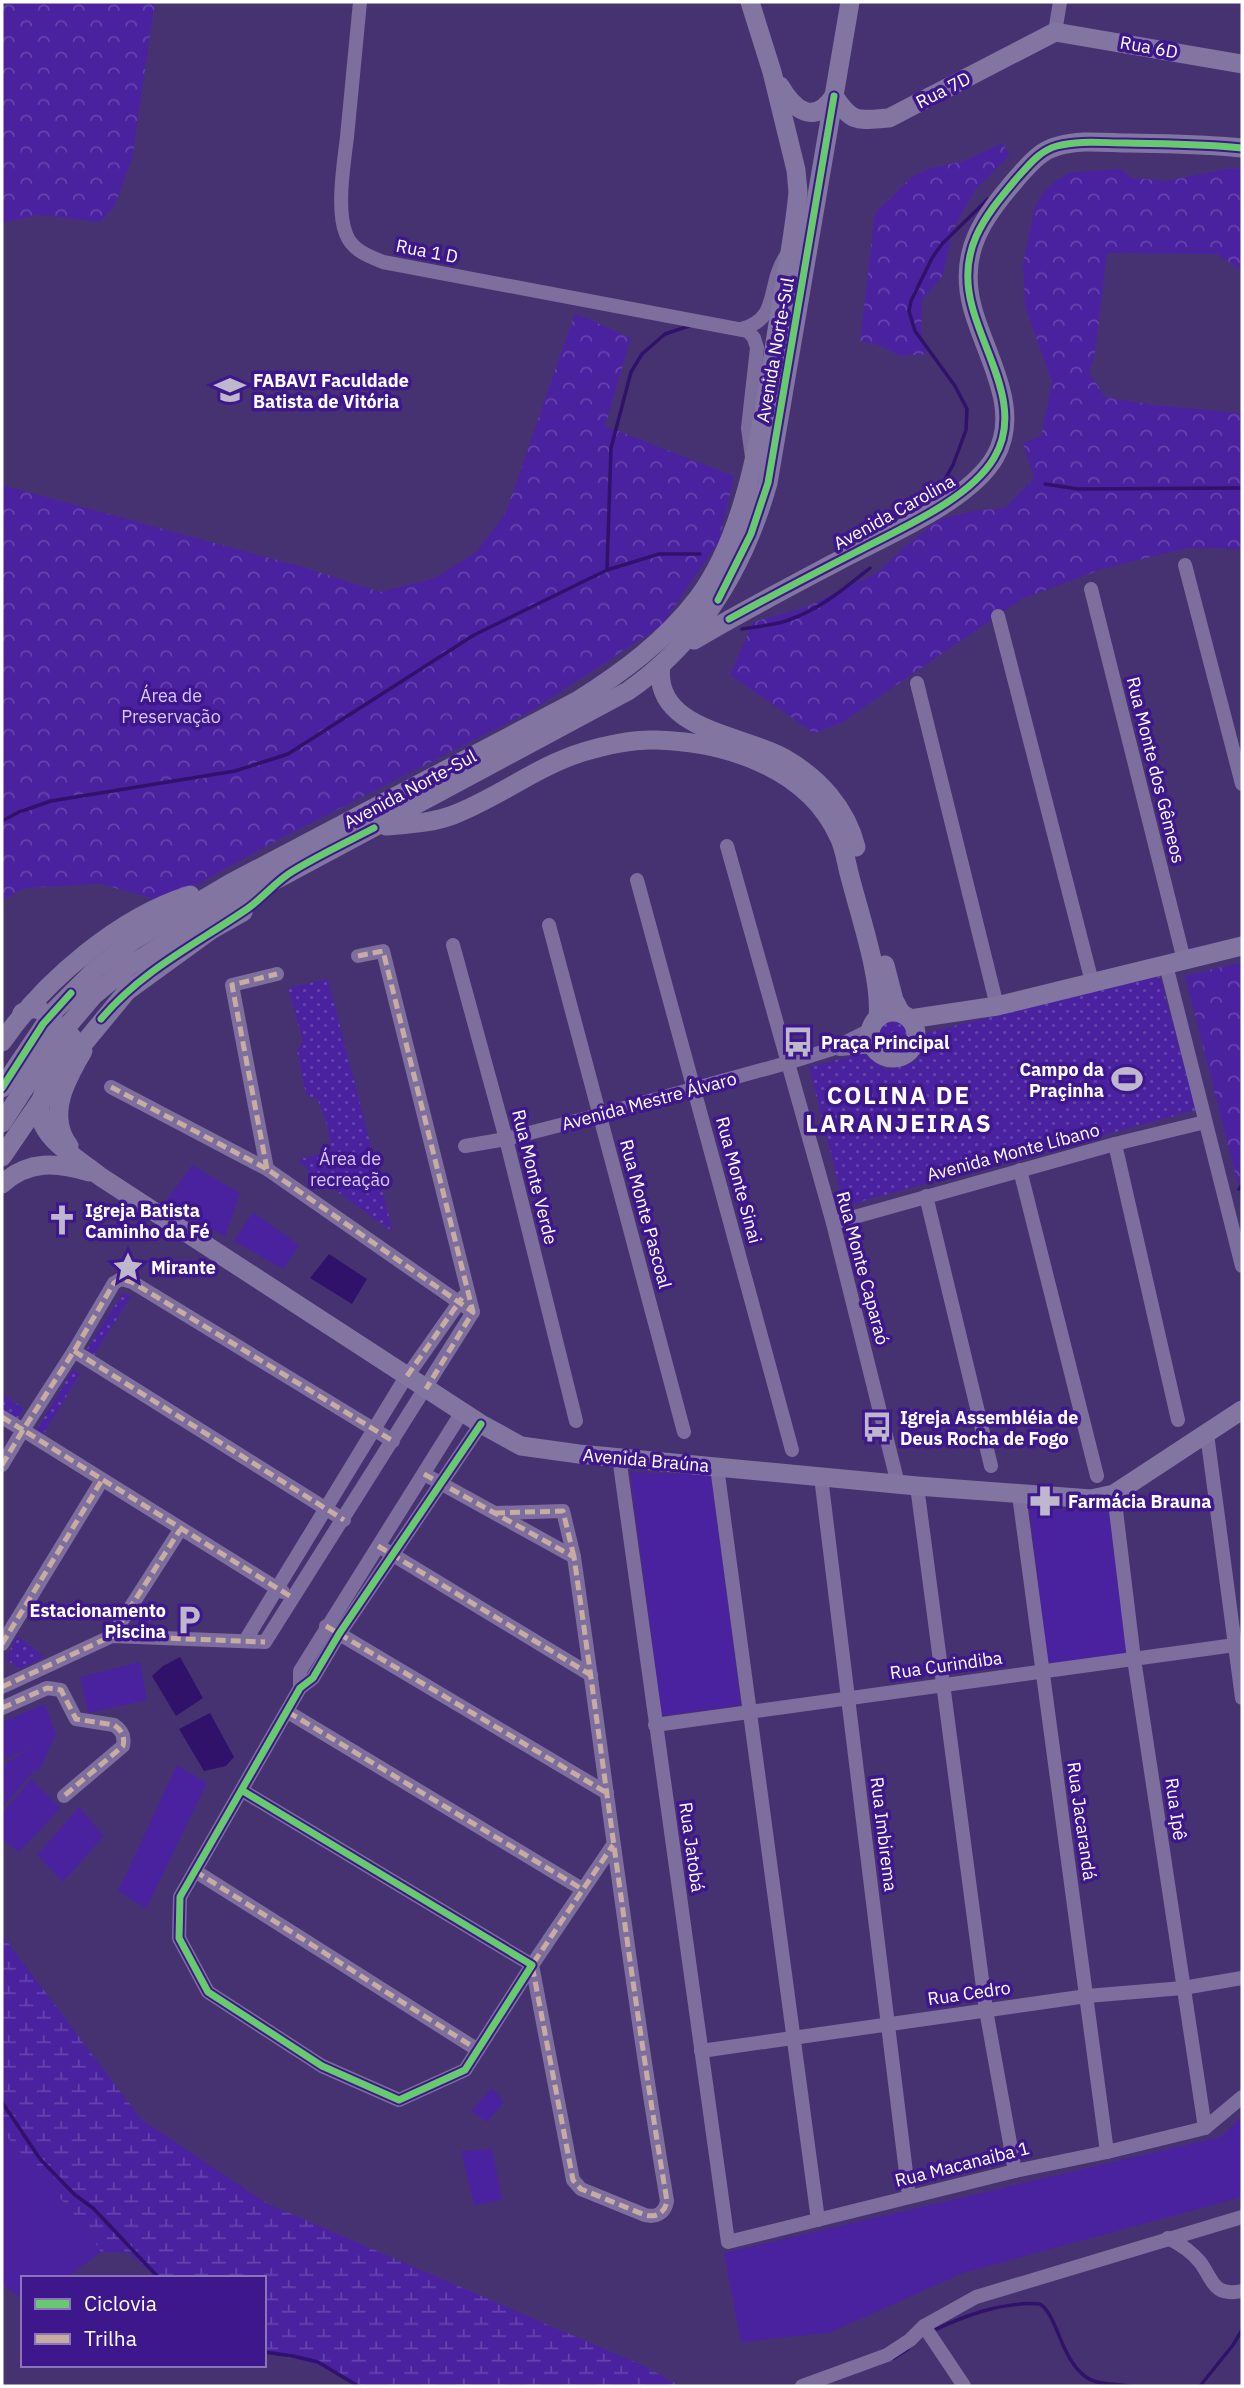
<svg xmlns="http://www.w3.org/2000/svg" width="1244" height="2388" font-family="'IBM Plex Sans',sans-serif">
<defs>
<pattern id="forest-crowns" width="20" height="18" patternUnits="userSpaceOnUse" patternTransform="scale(1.75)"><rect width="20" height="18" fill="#4a229f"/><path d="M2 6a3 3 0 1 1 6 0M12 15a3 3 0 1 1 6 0" fill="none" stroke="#6543ad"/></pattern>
<pattern id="wetland-marsh" width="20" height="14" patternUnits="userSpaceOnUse" patternTransform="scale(1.75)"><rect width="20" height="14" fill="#4a229f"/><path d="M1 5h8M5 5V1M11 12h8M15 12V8" fill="none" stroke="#6543ad"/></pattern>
<pattern id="park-dots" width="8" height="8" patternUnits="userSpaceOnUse" patternTransform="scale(1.75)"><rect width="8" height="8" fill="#4a229f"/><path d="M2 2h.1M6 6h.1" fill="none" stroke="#6543ad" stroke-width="1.8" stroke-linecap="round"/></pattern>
</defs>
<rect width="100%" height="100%" fill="#473271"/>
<g fill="#4a229f">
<path d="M192 1165 240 1193 225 1237 166 1201Z"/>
<path d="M253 1212 299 1245 283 1269 234 1241Z"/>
<path d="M630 1472 711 1475 741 1705 662 1716Z"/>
<path d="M1029 1508 1109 1513 1128 1653 1048 1663Z"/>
<path d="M140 1662 147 1700 88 1713 80 1677Z"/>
<path d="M45 1704 56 1734 39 1771H34L2 1808V1765L37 1744 2 1761V1722Z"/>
<path d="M177 1765 207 1783 146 1909 118 1891Z"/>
<path d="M31 1779 61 1808 19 1852 2 1839V1813Z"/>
<path d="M79 1807 104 1836 63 1882 37 1855Z"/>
<path d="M492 2088 504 2102 487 2122 471 2111Z"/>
<path d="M1242 2116V2197L963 2273 829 2333 741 2342 724 2253 1221 2137Z"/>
<path d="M2 2131 85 2227 101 2252 67 2278H23V2300L2 2284Z"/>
<path d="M492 2149 502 2200 474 2205 461 2151Z"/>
</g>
<g fill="url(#forest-crowns)">
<path d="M2 2H155L132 159 114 207 100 222 38 215 2 223Z"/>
<path d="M1002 143 1010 155 975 190 953 230 943 275 922 300 921 333 926 354 900 356 881 346 860 341 875 213 912 177 928 169 964 161Z"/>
<path d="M1242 168V271L1217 254 1107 253 1095 354 1089 372 1105 397 1154 405 1242 413V549L1187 548 1102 569 1022 599 841 723 814 733 730 675 753 622 806 607 878 572 902 549 938 520 972 511 1005 508 1034 478 1023 443 1041 436 1052 382 1025 306 1023 263 1035 206 1044 192 1057 180 1072 172 1122 169 1131 178 1167 181 1225 169Z"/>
<path d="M575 313 631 338 605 426 734 476 719 541 662 625 531 711 274 842 165 902 101 884 24 888 2 901V485L303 567 380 592 435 578 476 552 506 512Z"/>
<path d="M1242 962V1200L1185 976Z"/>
</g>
<path fill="url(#wetland-marsh)" d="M2 1935 141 2119 268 2204 644 2366 680 2386H358L315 2364 264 2351V2278H156L129 2253 101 2252 85 2227 2 2131Z"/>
<g fill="url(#park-dots)">
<path d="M1160 976 1196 1110 844 1206 809 1067 863 1053 885 1069 902 1067 917 1060 925 1033Z"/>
<path d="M328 979 393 1232 321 1180 297 1160 331 1151 328 1128 318 1100 306 1094 297 1050 303 1041 288 988Z"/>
<circle cx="893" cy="1037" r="17"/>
<path d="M123 1293 131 1296 93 1357 85 1352Z"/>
<path d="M73 1369 80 1374 43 1435 36 1431Z"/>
<path d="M2 1394 24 1409 17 1420 2 1410Z"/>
<path d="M143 1600 159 1612 144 1627 135 1616Z"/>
<path d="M17 1636 45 1657 19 1669 6 1659Z"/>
</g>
<g fill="#30126a">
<path d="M329 1254 367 1279 352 1304 310 1278Z"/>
<path d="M180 1657 203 1698 176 1716 152 1676 163 1666Z"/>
<path d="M210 1713 234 1757 226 1766 204 1771 179 1729Z"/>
</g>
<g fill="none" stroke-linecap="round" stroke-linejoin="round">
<g stroke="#30126a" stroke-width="3.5">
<path d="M1045 484 1078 489 1242 488"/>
<path d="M941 486 953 465 966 430 967 409 955 386 915 331 909 311 911 301 932 258 942 244 988 199"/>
<path d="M607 570 611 448 631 372 642 354 665 334 689 326"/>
<path d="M742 629C756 627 772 625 786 621 819 610 844 589 870 568"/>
<path d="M2 821 19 812 51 801 235 771 288 754 474 635 607 570 659 554H700"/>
<path d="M1239 1189 1242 1185"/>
<path d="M2 2102 40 2159 75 2195 93 2208 159 2278"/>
<path d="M932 2331C964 2316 1003 2301 1040 2304 1058 2316 1060 2358 1086 2377 1097 2385 1117 2384 1130 2386"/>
<path d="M264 2352 293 2356 318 2362 358 2386"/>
<path d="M894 2358 908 2349"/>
<path d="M1200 2386 1233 2345 1242 2330"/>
</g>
<g stroke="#7e6e9e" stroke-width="14">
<path d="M360 2C356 47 351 92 347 137 344 163 336 209 346 234 352 250 368 256 383 262L748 331 754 338 757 348 748 428 752 457"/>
<path d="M1055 32 1060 2"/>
<path d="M741 329C781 319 766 285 786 256"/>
<path d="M1185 565 1242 784"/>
<path d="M1091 589 1184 960"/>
<path d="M998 616 1092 982"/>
<path d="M917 683 997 1006"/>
<path d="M727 846 833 1223 898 1484"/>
<path d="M637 880 792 1450"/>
<path d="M549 925 684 1432"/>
<path d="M453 945 506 1139 576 1421"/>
<path d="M1166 965 1242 1266"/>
<path d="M840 1049 873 1046"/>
<path d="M111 1087 267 1169 473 1312"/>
<path d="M1115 1144 1178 1420"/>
<path d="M465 1146 506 1139 599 1115 787 1063 832 1049 870 1030"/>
<path d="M267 1169 232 985 277 974"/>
<path d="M1020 1170 1097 1476"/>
<path d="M926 1196 991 1466"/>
<path d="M833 1223 1115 1144 1205 1122"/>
<path d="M74 1351 344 1520"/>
<path d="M2 1417 23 1430 74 1351 114 1283 121 1279 132 1282 393 1441"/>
<path d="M1207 1434 1242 1698"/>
<path d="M619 1457 728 2242 1015 2171 1107 2152 1205 2128 1242 2097"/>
<path d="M2 1465 23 1430 283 1592"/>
<path d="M717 1467 818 2220"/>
<path d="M424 1474 574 1557C605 1772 631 1987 667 2201 665 2213 656 2218 645 2215L581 2189 573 2180 532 1965 613 1845"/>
<path d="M821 1477 909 2197"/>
<path d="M917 1486 986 2010 1015 2171"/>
<path d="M1114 1494 1134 1659 1205 2128"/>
<path d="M1019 1495 1107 2152"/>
<path d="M496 1513 563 1511 574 1557"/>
<path d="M385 1550 591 1675"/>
<path d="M326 1626 607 1793"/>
<path d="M112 1636 180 1530"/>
<path d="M245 1641 401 1385 463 1297"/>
<path d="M2 1644 102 1480"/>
<path d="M2 1687 112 1636 265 1642 473 1312 383 951 358 956"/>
<path d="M300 1688V1671L462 1412"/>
<path d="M2 1708 47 1688 61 1690 76 1719 114 1725C122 1730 125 1737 123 1746L64 1796"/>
<path d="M288 1712 582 1889"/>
<path d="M655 1725 1242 1644"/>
<path d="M243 1791 532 1965 465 2070 399 2100 322 2066 208 1992 179 1938 180 1897 300 1688 313 1678 339 1634 481 1424"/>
<path d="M195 1871 478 2050"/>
<path d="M701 2051 1087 1996 1183 1988 1242 1978"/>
<path d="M1168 2238C1180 2244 1191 2251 1200 2262 1213 2279 1212 2297 1242 2291"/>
<path d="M924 2326 964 2386"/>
<path d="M802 2386 887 2355 910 2340 924 2326 976 2297 1242 2217"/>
</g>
<g stroke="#8375a1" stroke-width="19">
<path d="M780 86C794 110 814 126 834 96"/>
<path d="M834 96C852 124 858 120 889 118L1055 32 1242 64"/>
<path d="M694 640C741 612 789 587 838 561 883 537 969 502 995 457 1023 408 984 354 972 306 958 251 983 218 1017 178 1029 165 1039 151 1058 146 1081 139 1107 143 1131 143 1168 144 1205 144 1242 148"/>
<path d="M661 666C652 730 744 735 784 758 819 778 846 808 856 847"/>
<path d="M386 826C408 824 432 823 453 815 498 798 537 766 583 752 606 745 631 739 656 740 726 742 808 768 839 837 844 847 846 861 849 873 859 913 882 978 878 1018"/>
<path d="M885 965 894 1000 901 1013"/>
<circle cx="893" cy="1035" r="23"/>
<path d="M22 1013 33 1008 40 1010 72 1037C73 1049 66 1056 59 1066 14 1125 57 1143 101 1177L481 1424 521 1446 579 1454 917 1486 1091 1499 1114 1494 1242 1410"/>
<path d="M910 1019 997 1006 1242 946"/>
<path d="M2 1042C44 981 119 917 190 895"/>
<path d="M71 1059 127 991 211 930 243 912"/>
<path d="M2 1088 54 1011 96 969 134 940 231 883 577 701C623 672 665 641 698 598 751 527 764 410 778 324 785 280 794 236 798 192L796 170 772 72 750 2"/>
<path d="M2 1123 56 1039 71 1022 93 996 129 966 210 915 628 691C701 640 744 568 768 483L850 2"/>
<path d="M69 1146C46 1115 66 1080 83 1051"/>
<path d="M2 1157 43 1097"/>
<path d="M2 1184C28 1160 57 1162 89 1172"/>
</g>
<g stroke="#c7aca2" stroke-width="5" stroke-dasharray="10 5" stroke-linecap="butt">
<path d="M358 956 383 951 473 1312 426 1389"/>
<path d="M111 1087 267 1169 473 1312"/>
<path d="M267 1169 232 985 277 974"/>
<path d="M74 1351 344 1520"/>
<path d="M407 1376 462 1298"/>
<path d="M2 1417 23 1430 74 1351 114 1283 121 1279 132 1282 393 1441"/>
<path d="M2 1465 23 1430 293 1598"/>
<path d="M424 1474 574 1557C605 1772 631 1987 667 2201 665 2213 656 2218 645 2215L581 2189 573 2180 532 1965 613 1845"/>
<path d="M495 1513 563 1511 574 1557"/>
<path d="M378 1546 591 1675"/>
<path d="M326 1626 607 1793"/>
<path d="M112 1636 180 1530"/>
<path d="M2 1644 102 1480"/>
<path d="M2 1687 112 1636 265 1642"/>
<path d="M2 1708 47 1688 61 1690 76 1719 114 1725C122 1730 125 1737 123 1746L64 1796"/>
<path d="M288 1712 582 1889"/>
<path d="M195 1871 478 2050"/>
</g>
<g stroke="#3e178c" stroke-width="11">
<g id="cycleway">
<path d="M718 600 751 534 768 483 834 96"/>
<path d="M729 619C771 596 813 574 856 552 899 529 969 500 994 458 1024 409 984 354 972 306 957 251 983 218 1017 178 1029 165 1039 151 1057 146 1079 140 1103 143 1126 143 1165 144 1204 144 1242 148"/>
<path d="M101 1019C141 971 196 944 247 909 263 898 276 881 293 871 319 855 347 842 374 828"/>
<path d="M2 1088 43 1024 71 993"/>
<path d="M243 1791 532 1965 465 2070 399 2100 322 2066 208 1992 179 1938 180 1897 300 1688 313 1678 339 1634 481 1424"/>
</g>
</g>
<use href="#cycleway" stroke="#67ca6e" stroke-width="7"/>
</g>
<defs>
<g id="university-bare" transform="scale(2.415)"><path d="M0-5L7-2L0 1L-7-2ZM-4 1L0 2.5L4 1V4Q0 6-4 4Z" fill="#bfb7cd" stroke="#3e178c" stroke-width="2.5" paint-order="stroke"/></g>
<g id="bus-bare" transform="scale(2.415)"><path d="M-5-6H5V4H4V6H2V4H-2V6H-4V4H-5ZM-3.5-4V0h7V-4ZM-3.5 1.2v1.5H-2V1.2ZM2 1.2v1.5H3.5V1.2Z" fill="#bfb7cd" stroke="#3e178c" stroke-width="2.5" paint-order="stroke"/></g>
<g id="stadium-bare" transform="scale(2.415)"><path d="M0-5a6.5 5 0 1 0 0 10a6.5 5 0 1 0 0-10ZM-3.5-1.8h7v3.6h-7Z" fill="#bfb7cd" stroke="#3e178c" stroke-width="2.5" paint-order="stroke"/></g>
<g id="church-bare" transform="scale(2.415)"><path d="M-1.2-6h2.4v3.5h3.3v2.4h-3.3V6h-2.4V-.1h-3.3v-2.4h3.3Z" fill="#bfb7cd" stroke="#3e178c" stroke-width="2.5" paint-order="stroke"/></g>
<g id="sight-bare" transform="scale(2.415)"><path d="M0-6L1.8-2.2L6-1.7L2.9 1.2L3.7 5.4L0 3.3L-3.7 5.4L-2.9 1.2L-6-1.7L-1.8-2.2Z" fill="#bfb7cd" stroke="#3e178c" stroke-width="2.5" paint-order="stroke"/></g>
<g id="pharmacy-bare" transform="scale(2.415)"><path d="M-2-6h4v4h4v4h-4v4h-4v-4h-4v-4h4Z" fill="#bfb7cd" stroke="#3e178c" stroke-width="2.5" paint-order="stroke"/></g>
<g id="parking-bare" transform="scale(2.415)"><path d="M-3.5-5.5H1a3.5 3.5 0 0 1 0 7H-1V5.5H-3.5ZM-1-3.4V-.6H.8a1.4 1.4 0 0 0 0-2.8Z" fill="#bfb7cd" stroke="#3e178c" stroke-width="2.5" paint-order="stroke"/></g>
</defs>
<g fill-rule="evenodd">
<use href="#university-bare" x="230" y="390"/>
<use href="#bus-bare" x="798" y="1042"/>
<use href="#stadium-bare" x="1127" y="1079"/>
<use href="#church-bare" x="62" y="1220"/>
<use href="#sight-bare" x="128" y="1267"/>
<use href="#bus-bare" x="877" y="1427"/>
<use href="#pharmacy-bare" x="1045" y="1501"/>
<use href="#parking-bare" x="189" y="1620"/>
</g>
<g text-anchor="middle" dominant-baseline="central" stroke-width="7" stroke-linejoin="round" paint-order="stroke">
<g font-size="18" fill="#fff" stroke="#3e178c">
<text transform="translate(1149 47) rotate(10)">Rua 6D</text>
<text transform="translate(943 90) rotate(-27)">Rua 7D</text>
<text transform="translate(427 251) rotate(11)">Rua 1 D</text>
<text transform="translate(775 350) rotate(-80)">Avenida Norte-Sul</text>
<text transform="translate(894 512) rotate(-29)">Avenida Carolina</text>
<text transform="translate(1156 770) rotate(76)">Rua Monte dos Gêmeos</text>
<text transform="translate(410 789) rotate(-28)">Avenida Norte-Sul</text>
<text transform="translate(649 1101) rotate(-15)">Avenida Mestre Álvaro</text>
<text transform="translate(1013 1152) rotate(-15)">Avenida Monte Líbano</text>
<text transform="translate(535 1177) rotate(76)">Rua Monte Verde</text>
<text transform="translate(739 1180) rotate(75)">Rua Monte Sinai</text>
<text transform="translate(646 1214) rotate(75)">Rua Monte Pascoal</text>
<text transform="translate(863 1268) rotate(75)">Rua Monte Caparaó</text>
<text transform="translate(646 1460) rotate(5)">Avenida Braúna</text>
<text transform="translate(946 1665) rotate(-8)">Rua Curindiba</text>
<text transform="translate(1176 1809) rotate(82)">Rua Ipê</text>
<text transform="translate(1082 1821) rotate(82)">Rua Jacarandá</text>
<text transform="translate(884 1834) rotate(83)">Rua Imbirema</text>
<text transform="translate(692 1847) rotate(82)">Rua Jatobá</text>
<text transform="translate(969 1993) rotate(-8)">Rua Cedro</text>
<text transform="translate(962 2164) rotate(-14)">Rua Macanaiba 1</text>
</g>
<g font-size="18" font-weight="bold" fill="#fff" stroke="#3e178c" text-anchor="start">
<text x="253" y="380">FABAVI Faculdade<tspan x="253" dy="21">Batista de Vitória</tspan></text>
<text x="821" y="1042">Praça Principal</text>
<text x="1104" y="1069" text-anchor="end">Campo da<tspan x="1104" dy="21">Praçinha</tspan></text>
<text x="85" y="1210">Igreja Batista<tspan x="85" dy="21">Caminho da Fé</tspan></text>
<text x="151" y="1267">Mirante</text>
<text x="900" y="1417">Igreja Assembléia de<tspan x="900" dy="21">Deus Rocha de Fogo</tspan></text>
<text x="1068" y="1501">Farmácia Brauna</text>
<text x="166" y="1610" text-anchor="end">Estacionamento<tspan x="166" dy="21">Piscina</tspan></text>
</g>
<g font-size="18" fill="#d8c8fb" stroke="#3e178c">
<text x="171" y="695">Área de<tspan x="171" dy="21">Preservação</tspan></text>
<text x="350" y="1158">Área de<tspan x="350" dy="21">recreação</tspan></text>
</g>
<g font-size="24" font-weight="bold" letter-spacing="2" fill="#fff" stroke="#3e178c">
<text x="899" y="1095">COLINA DE<tspan x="899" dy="28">LARANJEIRAS</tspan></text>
</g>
</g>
<rect width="1244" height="2388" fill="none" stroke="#ffffff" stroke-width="7"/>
<rect x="21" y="2276" width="245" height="91" fill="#3e178c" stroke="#8b74ba" stroke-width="2"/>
<rect x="35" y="2299" width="35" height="10" fill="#67ca6e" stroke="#8b74ba" stroke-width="2"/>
<text x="84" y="2311" font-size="21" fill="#ffffff">Ciclovia</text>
<rect x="35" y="2334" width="35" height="10" fill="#c7aca2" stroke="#8b74ba" stroke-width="2"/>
<text x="84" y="2346" font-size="21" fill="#ffffff">Trilha</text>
</svg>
